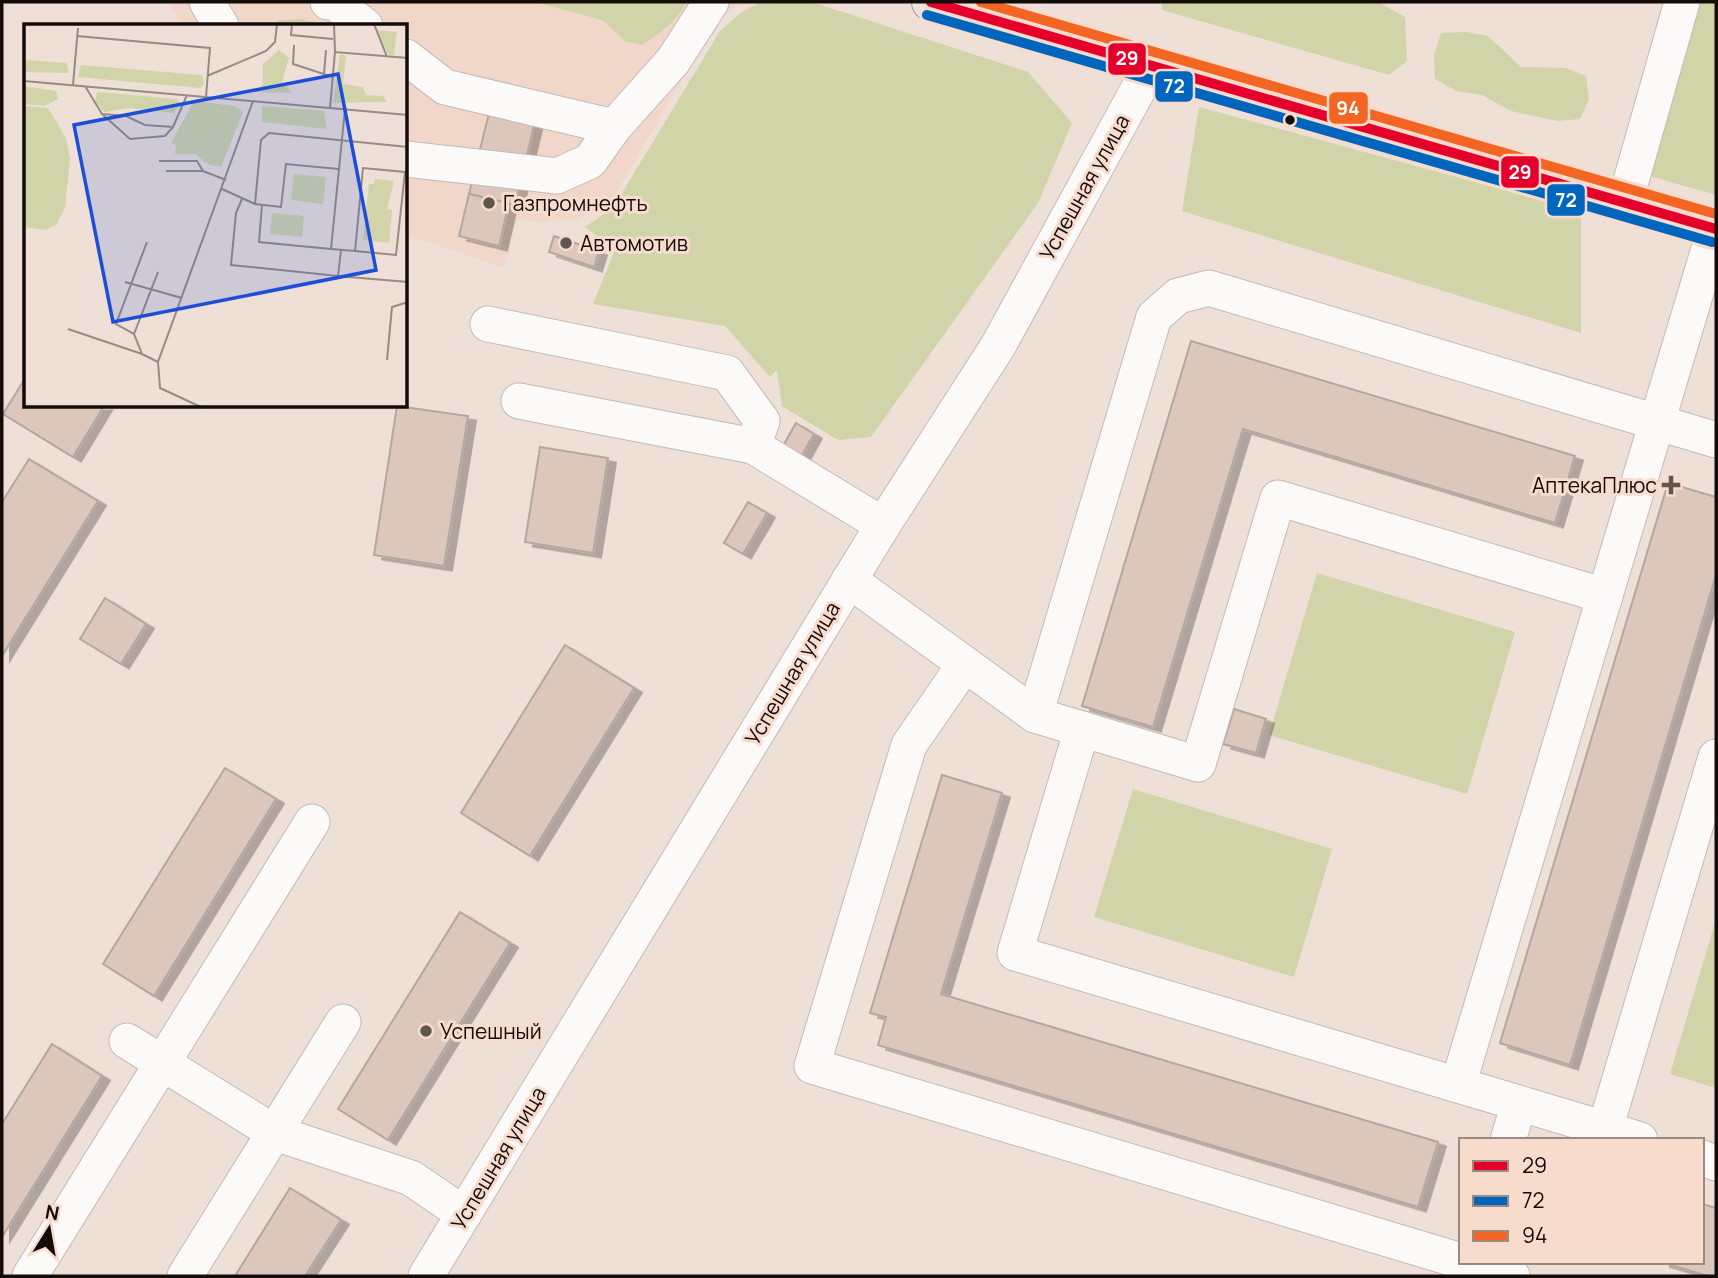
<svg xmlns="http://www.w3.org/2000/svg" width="1718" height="1278" font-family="Manrope,sans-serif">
<defs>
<filter id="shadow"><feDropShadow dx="8" dy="4.5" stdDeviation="0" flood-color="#0004"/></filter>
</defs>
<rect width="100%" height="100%" fill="#eedfd7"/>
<path fill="#f0d7ca" d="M167 2H740L712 28 615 195 579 219 540 222 517 219 504 268 406 235V26H183Z"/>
<g fill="#d1d4a8">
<path d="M535 2H687C677 21 660 34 642 45L625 41 602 20Z"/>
<path d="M761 2H812L1028 72 1072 123 1038 203 871 437 838 440 782 406 777 370 770 377 725 326 593 304 615 250 585 227 613 208 720 31 742 12Z"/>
<path d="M1162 2H1378L1405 17 1407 61 1389 75 1162 10Z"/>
<path d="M1696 2H1716V195L1646 175Z"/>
<path d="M302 19 327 26H271L280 20Z"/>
<path d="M1467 32 1488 36 1521 67 1566 68 1586 76 1589 99 1580 119 1557 121 1511 111 1482 95 1456 91 1435 79 1434 55 1441 33Z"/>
<path d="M1199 107 1581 211V333L1182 211Z"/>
<path d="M1317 573 1515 632 1467 794 1269 735Z"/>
<path d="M1133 789 1332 849 1294 977 1094 917Z"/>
<path d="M1716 919V1088L1670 1074Z"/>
</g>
<g fill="#dcc7bc" stroke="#b3a7a1" stroke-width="2" filter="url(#shadow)">
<path d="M496 85 541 96 515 205 469 194Z"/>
<path d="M469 194 509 203 499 246 459 236Z"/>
<path d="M554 236 599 251 594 267 549 252Z"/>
<path d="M1191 341 1575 456 1555 523 1243 429 1153 727 1082 706Z"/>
<path d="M26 377V406H104L73 457 3 414Z"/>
<path d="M397 406 468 416 444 566 374 555Z"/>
<path d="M796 423 814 434 801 457 783 446Z"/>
<path d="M540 447 608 458 593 553 525 542Z"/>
<path d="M29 459 98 501 2 656V502Z"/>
<path d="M1668 483 1716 497V575L1570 1065 1500 1043Z"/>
<path d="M748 502 767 513 743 554 724 543Z"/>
<path d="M105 598 146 624 121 664 80 639Z"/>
<path d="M565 645 634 688 530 856 461 813Z"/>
<path d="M1234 709 1266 719 1256 753 1223 744Z"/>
<path d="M225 768 276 799 154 996 103 964Z"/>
<path d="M942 775 1002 793 941 994 1438 1142 1418 1207 878 1045 886 1017 870 1013Z"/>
<path d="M460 912 510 943 388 1140 338 1109Z"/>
<path d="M52 1044 102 1076 2 1237V1124Z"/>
<path d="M290 1188 341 1220 305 1276H235Z"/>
<path d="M1702 1204 1716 1208V1276H1708L1661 1262H1702Z"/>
</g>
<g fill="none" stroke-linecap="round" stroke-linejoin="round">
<g stroke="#c5bab4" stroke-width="37">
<g id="minor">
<path d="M207 2 221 26"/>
<path d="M328 2 336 3 365 26"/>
<path d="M406 57 445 87 614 127 673 61 711 2"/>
<path d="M406 159 557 176 590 161 614 127"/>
<path d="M1625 202 1682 2"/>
<path d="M1715 229 1458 1085 1605 1129 1716 757"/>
<path d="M488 324 727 373 762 421 753 446"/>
<path d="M519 401 753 446 883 525"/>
<path d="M849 580 1035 715"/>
<path d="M1605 596 1278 498 1198 764 1035 715 1154 317 1178 296 1209 288 1716 440"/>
<path d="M965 664 909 745 812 1066 1461 1261"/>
<path d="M1082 729 1015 953 1458 1085"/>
<path d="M127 1041 275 1133 411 1178 464 1214"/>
<path d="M1605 1129 1640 1140"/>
<path d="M1508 1140 1519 1104"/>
<path d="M1702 1158 1716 1163"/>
<path d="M1471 1262 1512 1276"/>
<path d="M30 1276 312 822"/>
<path d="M185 1276 343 1022"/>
<path d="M426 1276 883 525 998 346 1151 66"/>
</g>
</g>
<g stroke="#ad9c91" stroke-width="40">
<path id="major" d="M931 2 1716 229"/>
</g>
<use href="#minor" stroke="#fcfaf9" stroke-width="35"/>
<use href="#major" stroke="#ece4df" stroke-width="38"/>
<g stroke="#f7dcce" stroke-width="16">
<path id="bus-1" d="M931 2 1716 229"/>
</g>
<g stroke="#f7dcce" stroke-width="16">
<path id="bus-2" d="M927 15 1712 242"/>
</g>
<g stroke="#f7dcce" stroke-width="16">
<path id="bus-3" d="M981 2 1716 214"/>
</g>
<use href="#bus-1" stroke="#e4002b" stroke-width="10"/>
<use href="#bus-2" stroke="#0065bd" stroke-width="10"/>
<use href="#bus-3" stroke="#f26522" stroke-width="10"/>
</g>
<circle fill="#140c08" stroke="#f7dcce" stroke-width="2.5" cx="1290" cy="120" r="6"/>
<g fill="#605650" stroke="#f7dcce" stroke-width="2.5">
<circle cx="489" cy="203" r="7"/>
<circle cx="566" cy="243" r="7"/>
<path d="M1667.5 474.5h7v7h7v7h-7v7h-7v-7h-7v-7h7z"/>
<circle cx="426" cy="1031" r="7"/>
</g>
<g text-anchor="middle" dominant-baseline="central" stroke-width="6" stroke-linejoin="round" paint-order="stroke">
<g font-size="21" fill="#140c08" stroke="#f7dcce">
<text transform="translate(1084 187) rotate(-61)">Успешная улица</text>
<text transform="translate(792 673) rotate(-59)">Успешная улица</text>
<text transform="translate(498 1158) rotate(-59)">Успешная улица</text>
</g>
<g font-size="21" fill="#140c08" stroke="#f7dcce" text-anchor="start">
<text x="503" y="203">Газпромнефть</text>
<text x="580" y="243">Автомотив</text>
<text x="1657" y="485" text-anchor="end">АптекаПлюс</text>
<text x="440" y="1031">Успешный</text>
</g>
</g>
<g transform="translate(24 24)">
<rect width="383" height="383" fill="#eedfd7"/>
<path d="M352 6 373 8 370 31 364 30ZM255 26 265 34 258 57 268 69 229 68 239 60V40ZM316 30 322 32 319 60 339 63 342 71 359 72 363 78 309 79ZM0 36 42 39 45 49 0 48ZM57 41 178 51 180 60 176 64 54 53ZM0 62 32 67 34 75 21 82 0 80ZM73 68 153 75 156 79 150 89 105 84 80 88 71 77ZM170 77 210 82 219 88 197 143 183 140 171 130H151L152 121 147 119ZM0 82 24 84 42 114 46 134 41 184 33 200 22 206 0 203ZM238 82 300 87 303 105 238 98ZM270 150 302 153 299 180 267 176ZM351 155 370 157 363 185 368 186 365 219 339 216 345 160H350ZM248 189 280 192 278 213 246 210Z" fill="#d1d4a8"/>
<path fill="none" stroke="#978b84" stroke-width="2" d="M268 0 267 11 309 15M310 0 311 28M350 0 363 33M53 12 186 24 182 73M270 21 269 40 309 53M300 50 302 26M183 52 242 27 251 18 253 0M0 57 384 91M49 61 54 4M61 62 78 90 102 92 121 101 149 103 163 71M306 84 311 28 384 34M321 85 307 225 331 227 339 144 381 148 372 231 331 227M78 90 106 115 141 112 149 103M135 137H173L179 147M315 145 262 140 257 183 231 180 237 116 245 109 384 123M142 147H179L202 156M198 165 231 180M218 175 212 189 207 241 314 252M238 181 235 218 307 225M123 218 92 300 110 310 118 330 134 338M317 226 314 252 384 258M101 258 158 274M44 305 118 330M110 310 134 248M363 336 368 283 384 278M179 384 136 364 134 338 229 77"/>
<path fill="#1d4ed8" fill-opacity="0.15" stroke="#1d4ed8" stroke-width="3.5" d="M314 50 352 246 89 298 50 101Z"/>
<rect width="383" height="383" fill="none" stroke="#140c08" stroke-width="3.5"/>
</g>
<g stroke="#f7dcce" stroke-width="2.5">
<rect x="1107" y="42" width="40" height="34" rx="7" fill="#e4002b"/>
<rect x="1154" y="70" width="40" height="33" rx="7" fill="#0065bd"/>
<rect x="1328" y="91" width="41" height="34" rx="7" fill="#f26522"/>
<rect x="1500" y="155" width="40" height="34" rx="7" fill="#e4002b"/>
<rect x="1546" y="183" width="40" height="34" rx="7" fill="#0065bd"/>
</g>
<g font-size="19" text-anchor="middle" font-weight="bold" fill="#fff">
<text x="1127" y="65">29</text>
<text x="1174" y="93">72</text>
<text x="1348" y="115">94</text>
<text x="1520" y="179">29</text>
<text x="1566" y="207">72</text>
</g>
<rect width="1718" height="1278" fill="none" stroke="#140c08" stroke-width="7"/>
<rect x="1459" y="1138" width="245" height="126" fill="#f7dcce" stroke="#9c897f" stroke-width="2"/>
<rect x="1473" y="1161" width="35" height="10" fill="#e4002b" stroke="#9c897f" stroke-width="2"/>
<text x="1522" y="1173" font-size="21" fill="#140c08">29</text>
<rect x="1473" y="1196" width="35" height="10" fill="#0065bd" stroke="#9c897f" stroke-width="2"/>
<text x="1522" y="1208" font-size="21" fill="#140c08">72</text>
<rect x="1473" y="1231" width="35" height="10" fill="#f26522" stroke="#9c897f" stroke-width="2"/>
<text x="1522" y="1243" font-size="21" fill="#140c08">94</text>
<g transform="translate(49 1229) rotate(11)" stroke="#f7dcce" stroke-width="5" paint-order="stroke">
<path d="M0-5L12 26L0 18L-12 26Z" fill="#140c08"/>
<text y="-10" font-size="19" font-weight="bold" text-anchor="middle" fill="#140c08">N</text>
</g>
</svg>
